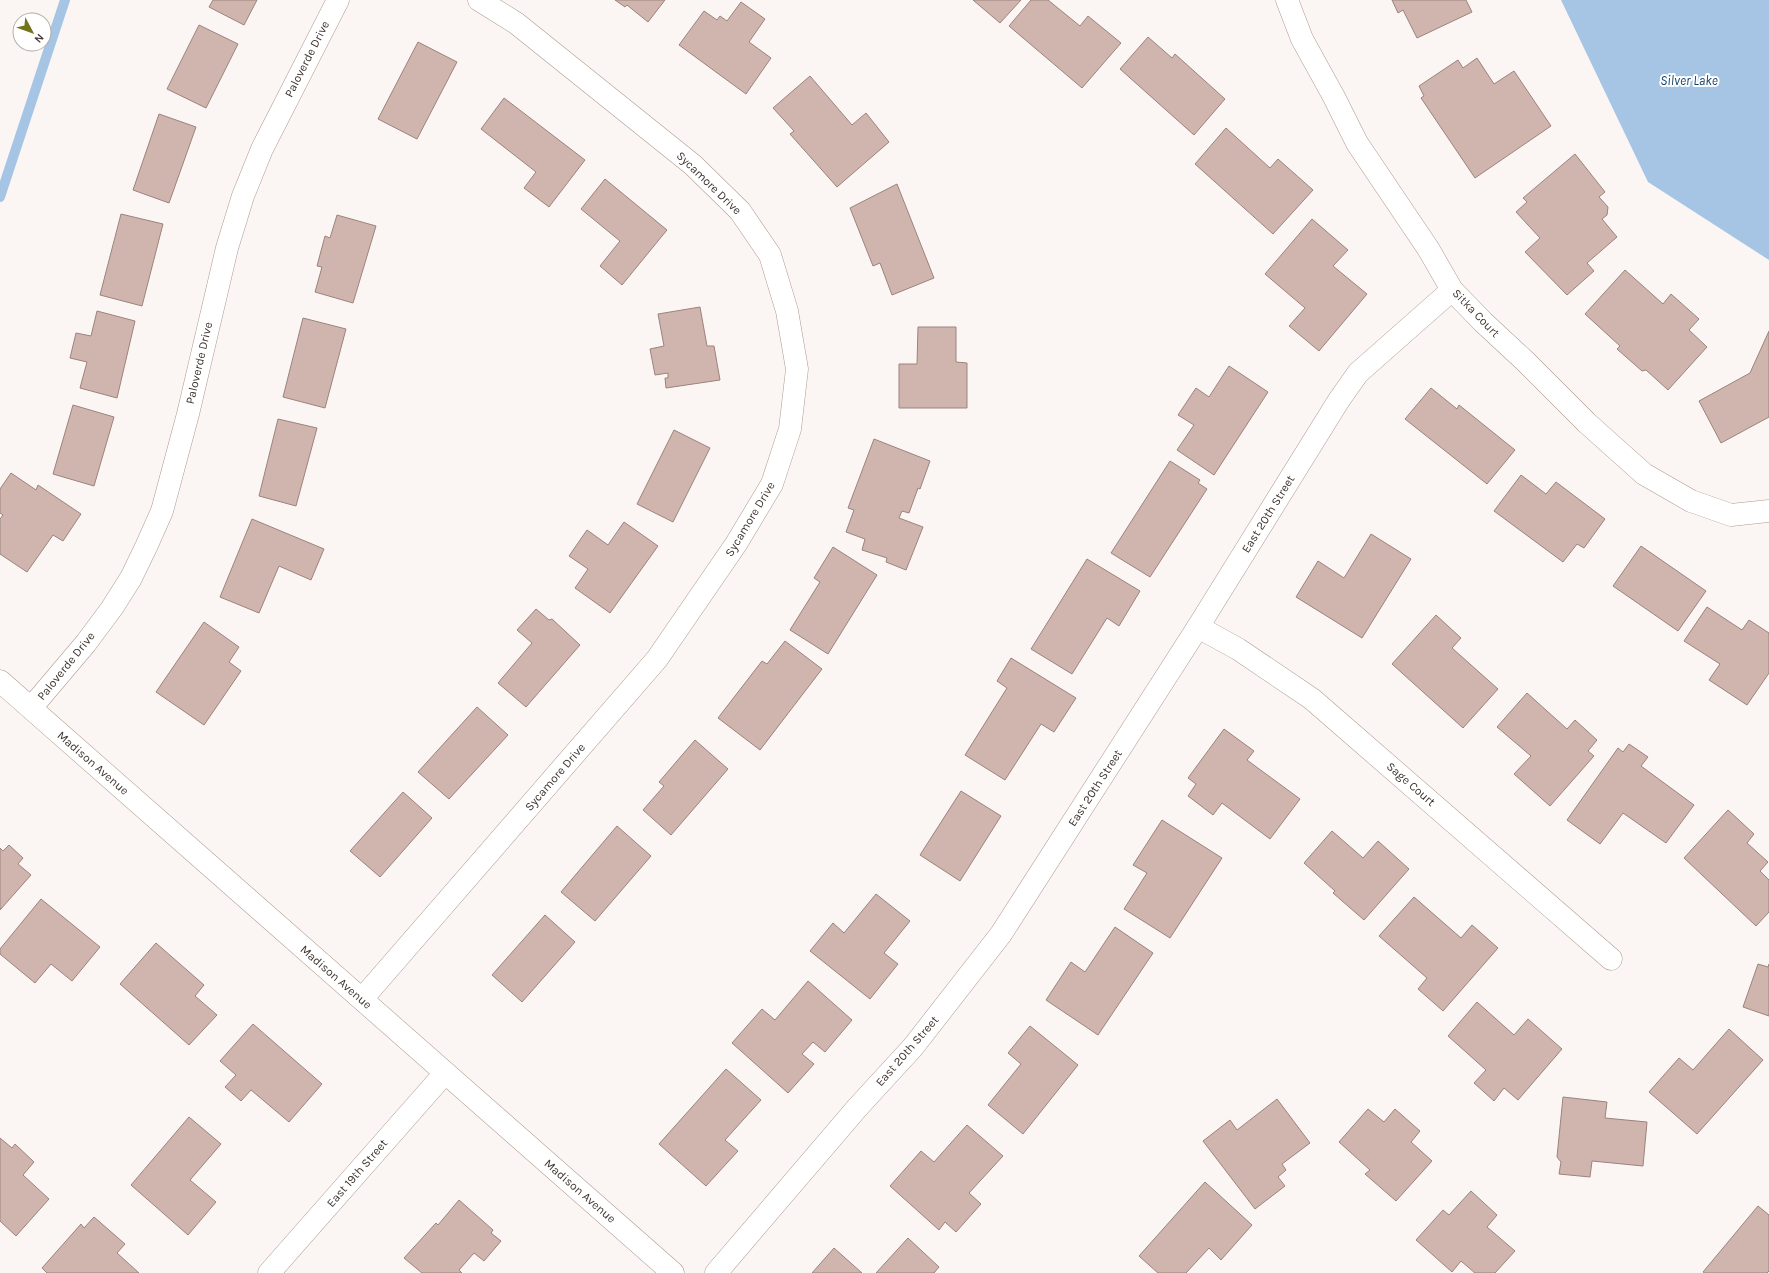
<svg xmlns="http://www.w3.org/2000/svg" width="1769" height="1273" font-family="Karla,sans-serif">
<rect width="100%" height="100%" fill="#fbf6f4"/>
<path fill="#a6c5e4" d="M1561 0H1769V260L1648 182Z"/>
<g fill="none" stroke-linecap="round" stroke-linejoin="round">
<path stroke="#a6c5e4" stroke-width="10" d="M0 197 65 0"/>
</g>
<g fill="#cfb5ae" stroke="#9c837c">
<path d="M213 0H257L244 25 209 7Z"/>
<path d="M615 0H665L648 22 627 5 625 7Z"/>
<path d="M973 0H1021L1000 23Z"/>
<path d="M1031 0H1048L1080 26 1088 16 1121 43 1082 88 1009 26Z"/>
<path d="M1392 0H1466L1472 12 1417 38 1403 10 1398 13Z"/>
<path d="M741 2 765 19 749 42 771 58 746 94 679 45 704 11 717 20 720 16 727 21Z"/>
<path d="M199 25 238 44 206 108 167 89Z"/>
<path d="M1148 37 1172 58 1175 54 1225 99 1194 135 1120 69Z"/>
<path d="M418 42 457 62 417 139 378 119Z"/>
<path d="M1477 58 1494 84 1514 71 1551 126 1475 178 1421 98 1424 96 1419 86 1458 60 1463 68Z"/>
<path d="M810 76 852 125 866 113 889 142 837 187 790 134 794 131 773 108Z"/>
<path d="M504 98 585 160 549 207 524 188 536 172 481 129Z"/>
<path d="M159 114 196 127 169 203 133 190Z"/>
<path d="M1226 128 1270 168 1278 159 1313 190 1273 234 1195 164Z"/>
<path d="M1575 154 1605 192 1599 197 1608 207 1607 215 1602 219 1617 237 1587 263 1594 271 1567 295 1525 252 1540 238 1516 212 1527 202 1523 198Z"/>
<path d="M605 179 667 230 622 285 600 266 620 241 581 209Z"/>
<path d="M897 184 934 278 892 295 880 263 873 266 850 208Z"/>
<path d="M121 214 163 224 142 306 100 295Z"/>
<path d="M337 215 376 226 353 303 315 292 322 267 317 266 325 236 330 238Z"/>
<path d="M1312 219 1348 250 1333 266 1367 294 1319 351 1289 326 1305 308 1265 274Z"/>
<path d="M1625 270 1663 304 1671 294 1699 319 1689 330 1707 347 1668 390 1646 370 1642 371 1617 349 1620 346 1585 314Z"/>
<path d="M700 307 707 346H714L720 380 666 388 665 378H668V373L655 375 650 349 664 346 658 314Z"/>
<path d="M97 311 135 321 117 398 80 388 87 362 70 358 76 333 91 336Z"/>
<path d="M303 318 346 329 325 408 283 397Z"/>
<path d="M918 327H956V362L967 363V408H899V364H917Z"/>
<path d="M1769 331V417L1721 443 1699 401 1750 373Z"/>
<path d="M1229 366 1268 392 1214 475 1177 450 1194 425 1178 415 1196 388 1209 397Z"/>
<path d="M1431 388 1457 409 1459 405 1515 450 1487 484 1405 419Z"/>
<path d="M73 405 114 417 94 486 53 474Z"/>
<path d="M278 419 317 428 296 506 259 496Z"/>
<path d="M674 430 710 448 673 522 637 504Z"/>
<path d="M874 439 930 461 920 489 918 488 909 513 902 511 899 518 923 527 906 570 886 562 887 558 862 550 865 539 846 532 854 510 848 508Z"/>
<path d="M1170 461 1200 480 1198 483 1207 489 1150 577 1111 553Z"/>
<path d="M11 473 36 490 38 485 81 514 63 541 53 535 27 572 0 554V519L3 515 0 513V489Z"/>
<path d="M1521 475 1546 494 1556 482 1605 519 1584 548 1577 544 1563 562 1494 511Z"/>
<path d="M252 519 324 549 311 580 279 566 259 613 220 597Z"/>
<path d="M624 522 658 546 610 613 575 588 588 569 569 556 587 530 608 545Z"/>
<path d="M1371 534 1411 559 1362 638 1296 597 1318 561 1344 578Z"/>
<path d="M1641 546 1706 591 1678 631 1613 586Z"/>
<path d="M833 547 877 575 828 654 790 630 820 582 814 578Z"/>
<path d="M1087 559 1140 591 1119 626 1107 618 1072 674 1031 649Z"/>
<path d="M1707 607 1742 630 1749 620 1769 633V673L1747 705 1709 680 1720 664 1684 641Z"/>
<path d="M536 609 549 620 552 619 580 645 526 707 498 683 532 643 517 630Z"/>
<path d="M1436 615 1461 638 1452 648 1498 689 1463 728 1392 664Z"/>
<path d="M204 622 239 647 229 662 241 671 204 725 156 692Z"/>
<path d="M785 641 822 669 760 750 718 718 762 661 767 664Z"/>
<path d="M1011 658 1076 698 1054 732 1041 724 1005 780 965 755 1007 688 997 681Z"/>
<path d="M1527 693 1567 729 1575 720 1597 740 1588 751 1594 756 1550 806 1514 774 1531 756 1497 727Z"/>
<path d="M477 707 508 735 449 799 418 772Z"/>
<path d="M1224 729 1254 751 1247 760 1300 799 1270 839 1222 803 1213 815 1188 796 1196 784 1188 778Z"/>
<path d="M695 740 728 769 671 835 643 810 664 786 659 782Z"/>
<path d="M1629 744 1648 757 1641 766 1694 805 1666 843 1623 813 1600 844 1567 820 1618 748 1623 752Z"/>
<path d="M961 791 1001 816 960 881 920 855Z"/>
<path d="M403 792 432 818 380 877 350 851Z"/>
<path d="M1728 810 1754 834 1747 843 1768 862 1760 871 1769 880V912L1756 926 1684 858Z"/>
<path d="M1162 820 1222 858 1170 938 1124 909 1147 873 1133 865Z"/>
<path d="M617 826 651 856 595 921 561 892Z"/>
<path d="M1332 831 1363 858 1378 841 1409 869 1364 920 1333 893 1335 891 1304 863Z"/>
<path d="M9 845 23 858 18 864 31 875 0 910V848L3 851Z"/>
<path d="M876 894 910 921 884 953 898 964 870 999 810 951 833 923 844 933Z"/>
<path d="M1414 897 1461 938 1472 925 1498 948 1443 1011 1418 989 1427 978 1379 936Z"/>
<path d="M41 899 100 947 72 981 51 964 35 983 0 954V949Z"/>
<path d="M545 915 575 942 522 1002 492 975Z"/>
<path d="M1115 927 1153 953 1098 1035 1046 1000 1071 962 1085 972Z"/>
<path d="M156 943 204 985 195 996 217 1015 189 1045 120 984Z"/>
<path d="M1758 964 1768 967 1769 964V1016L1743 1007Z"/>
<path d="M808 981 852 1020 825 1052 813 1042 802 1054 814 1064 788 1093 732 1043 762 1009 775 1020Z"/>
<path d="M1477 1002 1514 1035 1528 1019 1562 1049 1518 1100 1504 1088 1494 1101 1474 1083 1486 1070 1448 1036Z"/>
<path d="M253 1024 322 1084 289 1122 251 1090 241 1101 225 1087 236 1075 220 1061Z"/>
<path d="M1030 1026 1078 1065 1023 1134 988 1105 1021 1064 1008 1053Z"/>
<path d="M1729 1029 1763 1060 1697 1134 1649 1092 1679 1058 1693 1070Z"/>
<path d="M726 1069 761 1100 725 1140 738 1151 706 1186 659 1144Z"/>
<path d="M1563 1097 1607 1102 1605 1118 1647 1122 1643 1166 1592 1161 1590 1177 1559 1174 1561 1162 1557 1157Z"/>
<path d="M1277 1099 1310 1143 1282 1164 1286 1170 1278 1177 1285 1186 1255 1209 1203 1141 1230 1120 1237 1130Z"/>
<path d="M1368 1109 1384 1122 1395 1109 1420 1131 1411 1142 1432 1161 1396 1201 1365 1174 1370 1170 1339 1142Z"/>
<path d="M189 1117 221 1144 190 1180 216 1202 188 1235 131 1185Z"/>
<path d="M967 1125 1003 1156 969 1193 981 1204 956 1232 945 1222 939 1230 890 1186 921 1151 934 1162Z"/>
<path d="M0 1138 12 1148 15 1144 34 1162 23 1175 49 1199 16 1236 0 1221Z"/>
<path d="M1205 1182 1252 1225 1221 1260 1209 1248 1186 1273H1158L1139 1256Z"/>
<path d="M1471 1191 1497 1215 1487 1227 1515 1251 1495 1273H1475L1461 1261 1452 1272 1416 1240 1443 1210 1449 1215Z"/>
<path d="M459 1200 493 1230 491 1233 501 1241 484 1261 474 1253 459 1270 462 1273H422L404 1258 436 1223 438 1225Z"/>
<path d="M1758 1206 1769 1215V1271L1767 1273H1705L1703 1272Z"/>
<path d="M94 1217 125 1244 117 1253 139 1273H47L42 1268 81 1224 84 1228Z"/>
<path d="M908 1238 939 1267 934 1273H876Z"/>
<path d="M834 1248 862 1273H812Z"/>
</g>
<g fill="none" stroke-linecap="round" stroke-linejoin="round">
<g stroke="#b09a8d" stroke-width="23">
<g id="minor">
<path d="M1287 0 1302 39 1334 97 1357 143 1429 250 1452 290 1483 322 1525 361 1587 423 1644 474 1691 501 1731 515 1769 511"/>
<path d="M1198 627 1238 649 1312 699 1611 959"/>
<path d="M31 708 86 643 112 608 131 578 146 547 162 511 188 414 227 248 243 196 262 149 338 0"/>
<path d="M362 999 657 659 736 544 772 484 790 429 797 369 787 311 770 255 740 211 693 165 516 23 479 0"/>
<path d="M269 1273 445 1073"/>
<path d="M716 1273 857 1108 913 1047 1001 934 1198 627 1339 400 1358 373 1452 290"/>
</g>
</g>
<g stroke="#b09a8d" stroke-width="23">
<path id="secondary" d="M0 681 673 1273"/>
</g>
<use href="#minor" stroke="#fff" stroke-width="22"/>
<use href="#secondary" stroke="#fff" stroke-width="22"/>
</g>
<g text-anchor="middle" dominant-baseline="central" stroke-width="4" stroke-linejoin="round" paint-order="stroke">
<g font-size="12" fill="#3e342f" stroke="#fff">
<text transform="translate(307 59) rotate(-63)">Paloverde Drive</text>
<text transform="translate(709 183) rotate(44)">Sycamore Drive</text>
<text transform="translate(1476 313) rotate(46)">Sitka Court</text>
<text transform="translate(199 363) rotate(-77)">Paloverde Drive</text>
<text transform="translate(1268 514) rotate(-58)">East 20th Street</text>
<text transform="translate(750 519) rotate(-59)">Sycamore Drive</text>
<text transform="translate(66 666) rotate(-51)">Paloverde Drive</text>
<text transform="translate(93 763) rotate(41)">Madison Avenue</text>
<text transform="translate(555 777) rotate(-49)">Sycamore Drive</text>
<text transform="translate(1411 784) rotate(41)">Sage Court</text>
<text transform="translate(1095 788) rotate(-57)">East 20th Street</text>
<text transform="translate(336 977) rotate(41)">Madison Avenue</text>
<text transform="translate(907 1051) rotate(-49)">East 20th Street</text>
<text transform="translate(357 1173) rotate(-49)">East 19th Street</text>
<text transform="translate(580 1191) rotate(41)">Madison Avenue</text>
</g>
<g font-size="13" font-style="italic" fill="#11426a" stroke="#fff">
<text x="1689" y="80">Silver Lake</text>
</g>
</g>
<g transform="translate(32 32) rotate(131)"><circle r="19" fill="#ffffff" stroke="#b2aeac"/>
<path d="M0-3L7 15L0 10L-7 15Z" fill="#74751a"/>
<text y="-6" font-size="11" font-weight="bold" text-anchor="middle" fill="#3e342f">N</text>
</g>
</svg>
